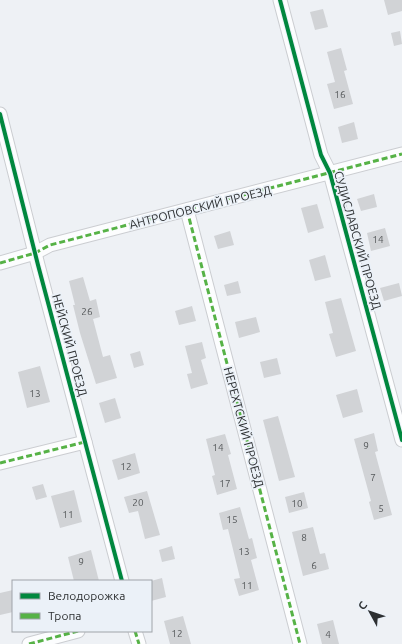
<svg xmlns="http://www.w3.org/2000/svg" width="402" height="644" font-family="Ubuntu,sans-serif">
<rect width="100%" height="100%" fill="#eef1f5"/>
<g fill="#d1d3d6">
<path d="M384 0H402V11L388 15Z"/>
<path d="M323 9 328 27 315 30 310 12Z"/>
<path d="M400 31 402 44 394 46 391 33Z"/>
<path d="M341 48 347 70 344 71 353 104 334 109 327 84 335 82 327 52Z"/>
<path d="M354 122 358 139 342 143 338 127Z"/>
<path d="M374 194 377 207 361 211 357 199Z"/>
<path d="M317 204 324 228 308 233 301 208Z"/>
<path d="M385 228 390 246 371 251 367 233Z"/>
<path d="M230 231 234 245 218 249 214 236Z"/>
<path d="M325 255 331 277 315 281 309 260Z"/>
<path d="M83 277 90 301 96 299 100 317 93 319 103 357 110 355 117 378 96 384 80 333 73 305H75L69 281Z"/>
<path d="M238 281 241 293 227 296 224 285Z"/>
<path d="M399 283 402 296 384 301 380 288Z"/>
<path d="M341 298 356 351 336 357 329 334 333 333 325 302Z"/>
<path d="M192 306 196 321 179 325 175 311Z"/>
<path d="M256 317 260 332 239 338 235 322Z"/>
<path d="M202 342 206 358 201 360 208 384 191 389 187 374 192 373 185 346Z"/>
<path d="M140 351 144 365 134 368 130 354Z"/>
<path d="M277 358 281 374 264 378 260 362Z"/>
<path d="M40 366 50 402 27 408 18 372Z"/>
<path d="M357 389 363 412 343 418 336 395Z"/>
<path d="M115 398 121 418 105 423 99 403Z"/>
<path d="M278 416 295 477 279 481 263 420Z"/>
<path d="M374 433 378 451 375 452 392 515 374 520 369 502 371 501 354 439Z"/>
<path d="M225 434 231 454 228 455 237 489 217 495 212 476 215 475 206 439Z"/>
<path d="M135 453 140 473 118 480 112 460Z"/>
<path d="M43 484 47 497 36 500 32 487Z"/>
<path d="M74 490 82 522 60 528 51 496Z"/>
<path d="M147 491 160 535 145 539 138 511 129 513 124 497Z"/>
<path d="M304 492 308 508 289 513 285 497Z"/>
<path d="M240 507 249 539 252 538 257 558 251 560 259 590 239 596 234 579 240 578 228 529 223 530 219 513Z"/>
<path d="M313 527 320 554 325 553 329 569 303 576 292 532Z"/>
<path d="M172 546 175 559 162 562 159 550Z"/>
<path d="M91 550 99 581H74L68 557Z"/>
<path d="M162 578 166 597 151 601V581Z"/>
<path d="M13 590V612L0 615V593Z"/>
<path d="M183 616 191 644H170L164 621Z"/>
<path d="M333 620 339 644H322L317 624Z"/>
</g>
<g fill="none" stroke-linecap="round" stroke-linejoin="round">
<g stroke="#cbcdd1" stroke-width="15">
<g id="minor">
<path d="M280 0 321 155 330 173 402 440"/>
<path d="M0 114 38 265 122 581"/>
<path d="M187 210 300 644"/>
<path d="M0 263 35 253 50 245 402 154"/>
<path d="M0 463 85 442"/>
<path d="M135 631 139 644"/>
<path d="M29 644 78 631"/>
</g>
</g>
<use href="#minor" stroke="#fcfdfe" stroke-width="13"/>
<g stroke="#56b246" stroke-width="3" stroke-dasharray="6 3" stroke-linecap="butt">
<path d="M187 210 300 644"/>
<path d="M0 263 35 253 50 245 402 154"/>
<path d="M0 463 85 442"/>
<path d="M135 631 139 644"/>
<path d="M29 644 78 631"/>
</g>
<g stroke="#ebf1f8" stroke-width="6">
<g id="cycleway">
<path d="M280 0 321 155 330 173 402 440"/>
<path d="M0 114 38 265 122 581"/>
</g>
</g>
<use href="#cycleway" stroke="#00873e" stroke-width="4"/>
</g>
<g text-anchor="middle" dominant-baseline="central" stroke-width="3.5" stroke-linejoin="round" paint-order="stroke">
<g font-size="10" fill="#56595b">
<text x="340" y="94">16</text>
<text x="378" y="239">14</text>
<text x="87" y="311">26</text>
<text x="35" y="393">13</text>
<text x="366" y="445">9</text>
<text x="218" y="447">14</text>
<text x="126" y="466">12</text>
<text x="373" y="477">7</text>
<text x="225" y="483">17</text>
<text x="138" y="502">20</text>
<text x="297" y="503">10</text>
<text x="381" y="508">5</text>
<text x="68" y="514">11</text>
<text x="232" y="519">15</text>
<text x="304" y="537">8</text>
<text x="244" y="551">13</text>
<text x="81" y="561">9</text>
<text x="314" y="565">6</text>
<text x="247" y="585">11</text>
<text x="177" y="633">12</text>
<text x="328" y="634">4</text>
</g>
<g font-size="12" fill="#2d3032" stroke="#ebf1f8">
<text transform="translate(200 207) rotate(-14)">АНТРОПОВСКИЙ ПРОЕЗД</text>
<text transform="translate(358 240) rotate(74)">СУДИСЛАВСКИЙ ПРОЕЗД</text>
<text transform="translate(70 345) rotate(75)">НЕЙСКИЙ ПРОЕЗД</text>
<text transform="translate(244 427) rotate(75)">НЕРЕХТСКИЙ ПРОЕЗД</text>
</g>
</g>
<rect x="12" y="580" width="140" height="52" fill="#ebf1f8" stroke="#9fa4a9"/>
<rect x="20" y="593" width="20" height="6" fill="#00873e" stroke="#9fa4a9"/>
<text x="48" y="600" font-size="12" fill="#2d3032">Велодорожка</text>
<rect x="20" y="613" width="20" height="6" fill="#56b246" stroke="#9fa4a9"/>
<text x="48" y="620" font-size="12" fill="#2d3032">Тропа</text>
<g transform="translate(370 612) rotate(310)" stroke="#ebf1f8" stroke-width="3" paint-order="stroke">
<path d="M0-3L7 15L0 10L-7 15Z" fill="#2d3032"/>
<text y="-6" font-size="11" font-weight="bold" text-anchor="middle" fill="#2d3032">С</text>
</g>
</svg>
